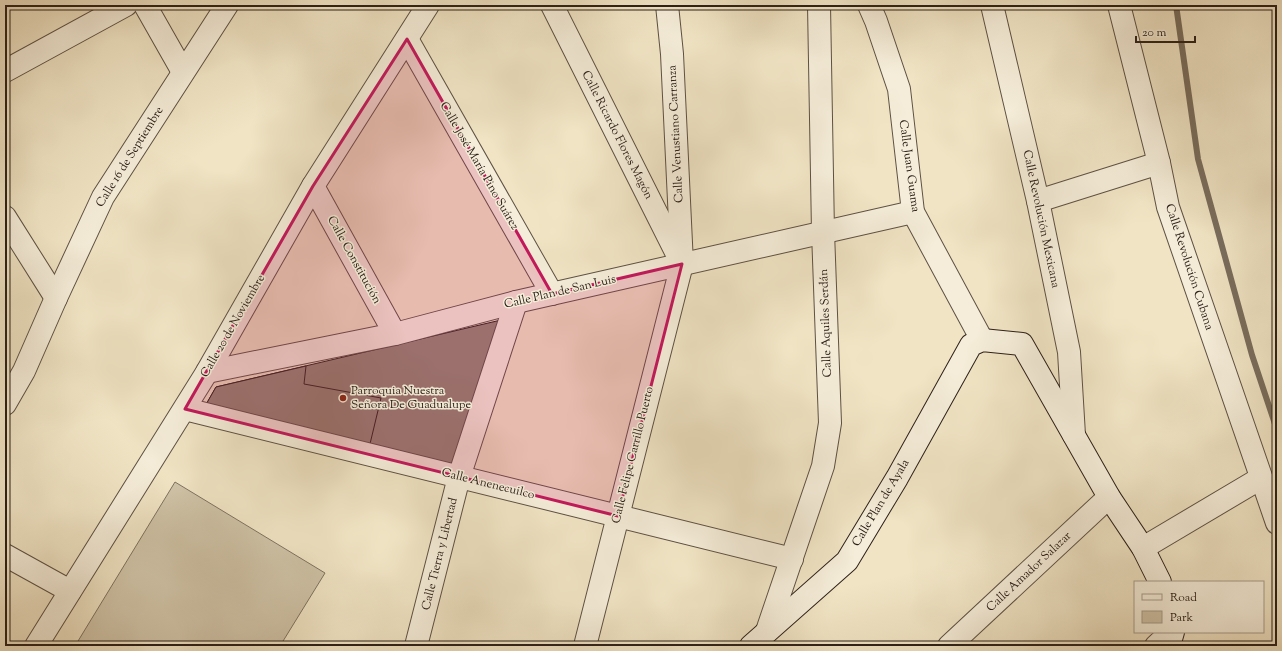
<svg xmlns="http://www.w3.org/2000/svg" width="1282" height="651" font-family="'Sorts Mill Goudy',serif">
<rect width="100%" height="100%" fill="#f0e4c4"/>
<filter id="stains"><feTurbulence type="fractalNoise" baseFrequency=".005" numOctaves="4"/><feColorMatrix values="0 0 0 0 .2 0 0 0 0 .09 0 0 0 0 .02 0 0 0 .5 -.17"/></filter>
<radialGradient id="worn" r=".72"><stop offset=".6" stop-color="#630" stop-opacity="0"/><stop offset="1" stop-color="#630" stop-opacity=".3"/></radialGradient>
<path fill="#cfc3a7" stroke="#7e7260" d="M175 482 325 573 280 646H75Z"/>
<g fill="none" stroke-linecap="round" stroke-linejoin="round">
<path stroke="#796d5d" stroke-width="6" d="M1176 5 1198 159 1252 355 1277 430"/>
</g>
<g fill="#928672" stroke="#2c2019">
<path d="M501 320 453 469 204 408 216 387Z"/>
<path d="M306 366 304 384 381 398 369 448 204 408 216 387Z"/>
</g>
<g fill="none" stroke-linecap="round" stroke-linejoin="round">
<g stroke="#5d5144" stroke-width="24">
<g id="street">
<path d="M145 5 183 72"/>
<path d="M552 5 678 256"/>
<path d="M869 5 876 21 899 89 913 212 982 340"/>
<path d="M992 5 1038 201 1069 352 1074 435"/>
<path d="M1119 5 1159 163 1168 207 1277 523"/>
<path d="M407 39 552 294"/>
<path d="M5 71 126 5"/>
<path d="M313 186 395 334"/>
<path d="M1038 201 1159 163"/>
<path d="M5 217 56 298"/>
<path d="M207 372 395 334 516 302 913 212"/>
<path d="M5 404 24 371 56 298 103 197 227 5"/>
<path d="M185 409 792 559"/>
<path d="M1143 548 1261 478"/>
<path d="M5 555 70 591"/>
<path d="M767 631 823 466 830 423 823 232 819 5"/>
<path d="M36 646 207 372 313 186 428 5"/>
<path d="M416 646 459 477 516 302"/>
<path d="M585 646 682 264 672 54 667 5"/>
<path d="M949 646 1109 497"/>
<path d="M1156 646 1171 632"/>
</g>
</g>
<g stroke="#2c2019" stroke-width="24">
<g id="secondary">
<path d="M751 646 847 561 897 478 971 345 982 340 1022 344 1109 497 1143 548 1160 582"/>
<path d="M1169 646 1173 632"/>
</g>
</g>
<use href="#street" stroke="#f5edd9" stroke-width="22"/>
<use href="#secondary" stroke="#f5edd9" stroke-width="22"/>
</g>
<path fill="#c2185b" fill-opacity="0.2" stroke="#c2185b" stroke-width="3" stroke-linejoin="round" d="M407 39 552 294 682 264 618 516 185 409 313 186Z"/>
<circle fill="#8f2418" stroke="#f5edd9" stroke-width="1.5" cx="343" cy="398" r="4"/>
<g text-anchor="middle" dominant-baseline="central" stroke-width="3" stroke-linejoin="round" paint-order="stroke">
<g font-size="12" fill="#2c2019" stroke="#f5edd9">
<text transform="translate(676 134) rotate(-93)">Calle Venustiano Carranza</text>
<text transform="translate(617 135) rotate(63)">Calle Ricardo Flores Magón</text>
<text transform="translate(130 157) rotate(-58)">Calle 16 de Septiembre</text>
<text transform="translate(479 166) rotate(60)">Calle José María Pino Suárez</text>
<text transform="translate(909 166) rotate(82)">Calle Juan Guama</text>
<text transform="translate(1041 219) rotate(78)">Calle Revolución Mexicana</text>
<text transform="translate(354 260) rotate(61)">Calle Constitución</text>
<text transform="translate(1189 267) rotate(72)">Calle Revolución Cubana</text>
<text transform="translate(560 292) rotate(-13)">Calle Plan de San Luis</text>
<text transform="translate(826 323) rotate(-92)">Calle Aquiles Serdán</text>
<text transform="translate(233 326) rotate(-60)">Calle 20 de Noviembre</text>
<text transform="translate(633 455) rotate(-76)">Calle Felipe Carrillo Puerto</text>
<text transform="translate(488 484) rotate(14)">Calle Anenecuilco</text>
<text transform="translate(881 503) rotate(-59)">Calle Plan de Ayala</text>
<text transform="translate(440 554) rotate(-76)">Calle Tierra y Libertad</text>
<text transform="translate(1029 572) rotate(-43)">Calle Amador Salazar</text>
</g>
<g font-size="12" fill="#2c2019" stroke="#f5edd9" text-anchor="start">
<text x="351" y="391">Parroquia Nuestra<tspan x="351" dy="14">Señora De Guadualupe</tspan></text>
</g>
</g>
<rect width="1282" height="651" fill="none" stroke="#f0e4c4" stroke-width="20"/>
<rect x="6" y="6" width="1270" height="639" fill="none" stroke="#2c2019" stroke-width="2"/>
<rect x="10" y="10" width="1262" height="631" fill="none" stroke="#2c2019"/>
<rect x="1134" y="581" width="130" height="52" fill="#f5edd9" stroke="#a59b8c"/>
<rect x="1142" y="594" width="20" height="6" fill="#f5edd9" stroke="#a59b8c"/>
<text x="1170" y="601" font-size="12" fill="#2c2019">Road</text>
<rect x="1142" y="611" width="20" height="12" fill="#cfc3a7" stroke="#a59b8c"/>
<text x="1170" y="621" font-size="12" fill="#2c2019">Park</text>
<path d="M1136 36v6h59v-6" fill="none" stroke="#2c2019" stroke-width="2"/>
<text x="1142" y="36" font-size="12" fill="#2c2019" stroke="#f5edd9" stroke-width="3" paint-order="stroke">20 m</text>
<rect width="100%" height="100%" filter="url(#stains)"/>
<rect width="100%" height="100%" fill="url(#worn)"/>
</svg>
